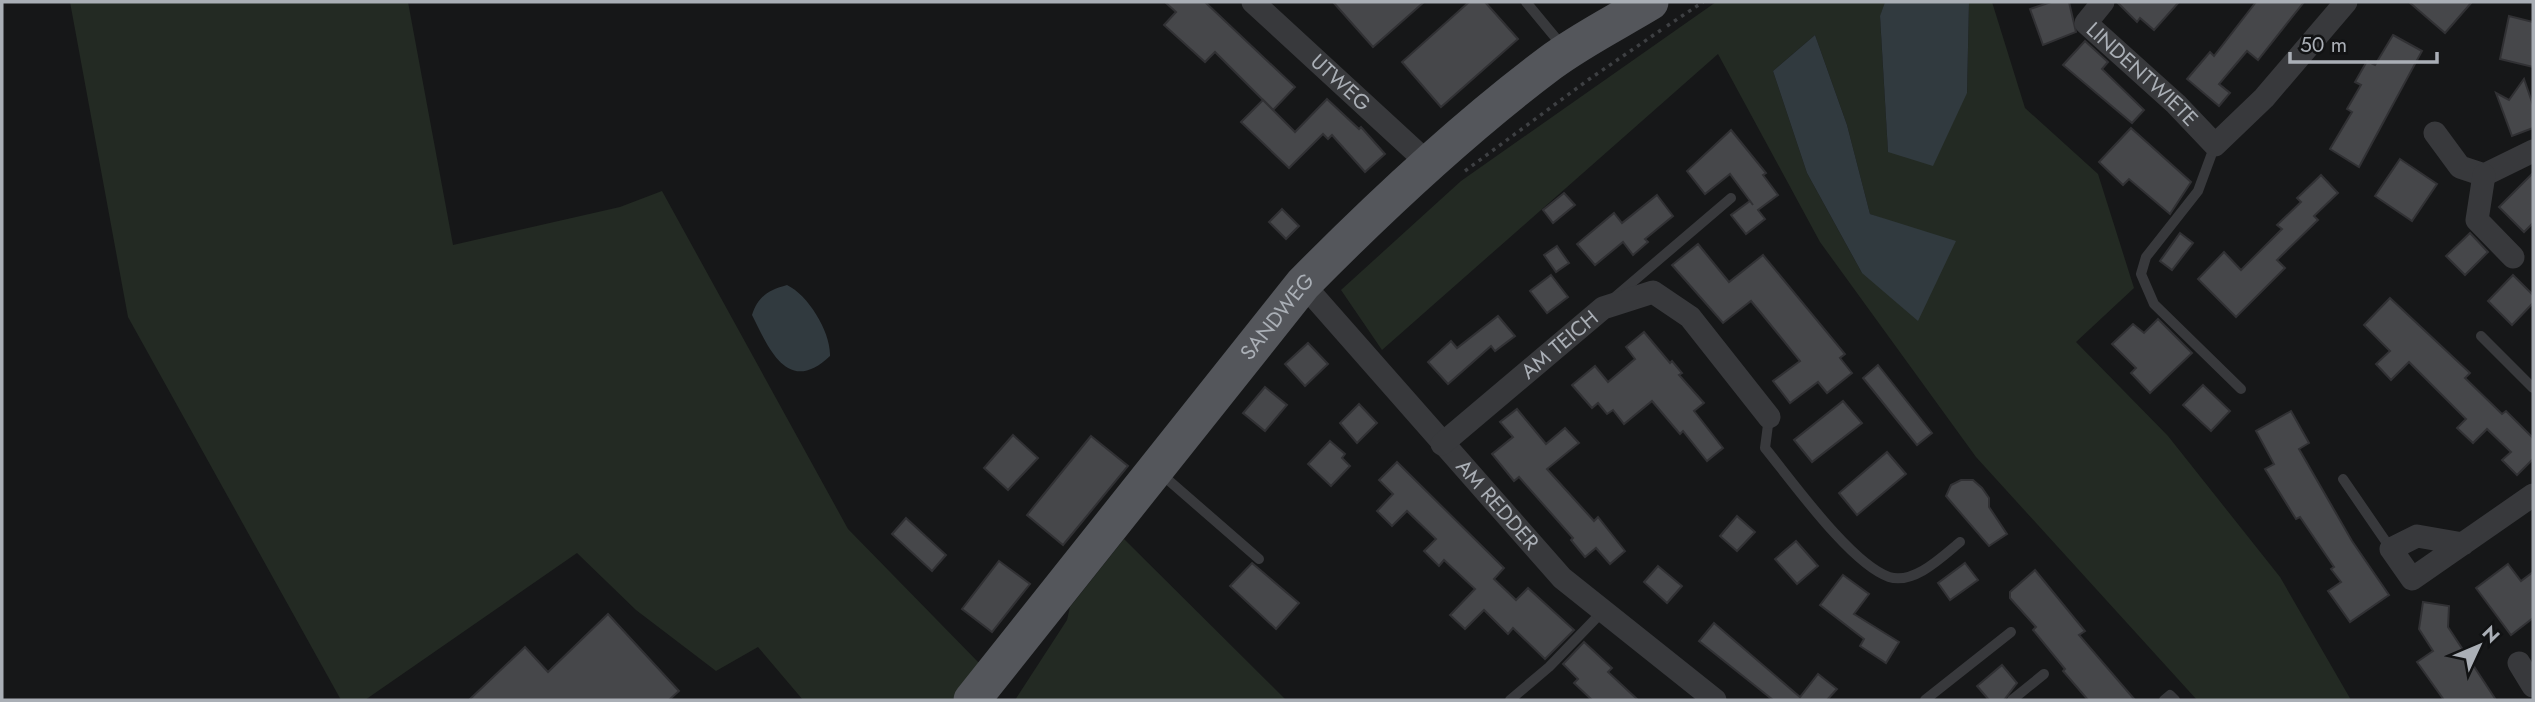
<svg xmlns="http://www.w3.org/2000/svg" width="2535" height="702" font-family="Jost,sans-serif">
<rect width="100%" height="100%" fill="#161718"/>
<g fill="#232a23" fill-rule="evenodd">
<path d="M70 2H408L453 245 620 207 662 191 848 529 980 664 952 700H803L758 647 716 671 636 610 577 553 365 700H341L128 317Z"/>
<path d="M1716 2H1885L1880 17 1888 152 1967 93 1969 2H1992L2025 108 2098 174 2134 288 2076 342 2168 436 2280 577 2351 700H2197L1976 457 1820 242 1718 54 1382 350 1341 290 1461 181ZM1815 35 1847 125 1870 214 1909 228 1862 273 1807 173 1773 71Z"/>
<path d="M1124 539 1286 700H1015L1067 620 1070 607Z"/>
</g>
<g fill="#313a3f">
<path d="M1885 2H1969L1967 93 1933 166 1888 152 1880 16Z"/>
<path d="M1815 35 1847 125 1870 214 1956 241 1918 321 1862 273 1807 173 1773 71Z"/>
<path d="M787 285C808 295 831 332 830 356 788 396 769 349 752 315 758 296 769 290 787 285Z"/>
</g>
<g fill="#46474a" stroke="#313134" stroke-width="2">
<path d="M1165 2H1205L1295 87 1273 110 1215 52 1205 62 1164 25 1176 12Z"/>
<path d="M1333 2H1424L1373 47Z"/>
<path d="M1469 2H1485L1518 39 1441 107 1402 62Z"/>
<path d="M2051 2H2069L2076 32 2043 45 2030 9Z"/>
<path d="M2117 2H2179L2154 30 2140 18 2137 22Z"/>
<path d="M2256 2H2304L2258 60 2247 51 2219 84 2230 93 2219 106 2187 79 2210 52 2214 56Z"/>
<path d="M2409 2H2472L2445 33Z"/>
<path d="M2509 16 2533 22V67L2500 59Z"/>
<path d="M2393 35 2422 51 2359 167 2330 149 2352 112 2347 109 2361 85 2355 82 2367 61 2375 65Z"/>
<path d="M2085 41 2108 62 2102 69 2144 110 2132 123 2063 65Z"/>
<path d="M2524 79 2533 105V128L2512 136 2496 93 2509 100Z"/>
<path d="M1327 99 1359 129 1361 127 1385 154 1365 172 1332 135 1328 139 1323 134 1289 168 1241 122 1263 100 1295 132Z"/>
<path d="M2131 128 2191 182 2170 214 2129 179 2123 185 2099 162Z"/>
<path d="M1731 130 1766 173 1763 175 1778 195 1758 210 1765 219 1746 234 1731 215 1750 201 1753 205 1730 174 1705 194 1687 171Z"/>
<path d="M2400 159 2437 184 2412 221 2375 196Z"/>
<path d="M2533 173V223L2524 232 2499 207Z"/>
<path d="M2321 175 2338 193 2314 216 2318 220 2277 260 2285 268 2236 317 2198 279 2224 252 2241 270 2282 229 2277 225 2301 202 2297 198Z"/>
<path d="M1564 193 1575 205 1553 223 1543 210Z"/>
<path d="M1657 195 1673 216 1645 239 1648 242 1633 255 1623 242 1595 265 1577 244 1614 213 1622 223Z"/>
<path d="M1282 209 1299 226 1286 239 1269 222Z"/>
<path d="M2180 233 2193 243 2172 270 2160 261Z"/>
<path d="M2470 233 2488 252 2465 275 2446 256Z"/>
<path d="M1698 244 1729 282 1763 255 1845 354 1840 358 1852 373 1827 393 1818 382 1790 403 1773 381 1800 361 1761 313 1751 301 1723 323 1672 265Z"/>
<path d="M1557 246 1569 263 1556 272 1544 255Z"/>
<path d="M1551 275 1568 297 1547 313 1530 291Z"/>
<path d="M2513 275 2533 295V303L2512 325 2488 301Z"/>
<path d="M2390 298 2470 373 2465 378 2502 414 2506 411 2533 438V459L2517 475 2502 460 2511 452 2487 429 2473 443 2457 428 2466 419 2409 362 2391 380 2376 364 2390 351 2364 325Z"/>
<path d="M1498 316 1515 336 1495 351 1491 346 1448 384 1428 362 1451 341 1457 348Z"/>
<path d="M2158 319 2192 353 2150 393 2131 373 2136 368 2112 344 2133 324 2144 333Z"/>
<path d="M1644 332 1670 363 1672 361 1682 373 1679 375 1704 403 1694 411 1723 448 1707 461 1683 431 1680 434 1652 401 1624 424 1613 410 1607 414 1598 403 1592 408 1572 385 1595 366 1608 382 1635 359 1626 347Z"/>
<path d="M1308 343 1328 364 1305 386 1285 364Z"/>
<path d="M1878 365 1932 433 1917 445 1863 378Z"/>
<path d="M2203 385 2230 411 2211 431 2183 405Z"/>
<path d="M1265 387 1287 405 1265 431 1243 413Z"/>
<path d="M1843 401 1862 423 1812 462 1794 440Z"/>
<path d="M1359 404 1377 423 1357 443 1340 423Z"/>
<path d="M1517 409 1546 444 1565 428 1579 443 1547 469 1594 521 1598 517 1625 551 1610 564 1596 548 1585 557 1571 540 1573 538 1519 477 1514 481 1492 454 1513 437 1500 422Z"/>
<path d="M2291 411 2309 443 2299 449 2352 541 2389 595 2350 622 2328 591 2341 582 2331 569 2334 567 2300 517 2296 519 2265 469 2274 464 2256 431Z"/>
<path d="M1013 435 1038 458 1008 490 984 468Z"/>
<path d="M1091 436 1128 466 1063 545 1027 515Z"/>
<path d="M1330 441 1345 454 1342 458 1350 466 1331 486 1308 464Z"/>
<path d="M1887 452 1906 474 1857 515 1839 493Z"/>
<path d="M1397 462 1504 568 1494 579 1516 600 1528 588 1574 630 1545 659 1513 628 1508 634 1484 610 1465 629 1450 615 1475 589 1444 560 1439 566 1424 551 1436 539 1407 511 1392 526 1377 511 1393 494 1379 480Z"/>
<path d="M1961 480H1973L1982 488 1989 498V507L2007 534 1989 546 1946 496 1951 485Z"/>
<path d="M1737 516 1755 532 1737 551 1720 536Z"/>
<path d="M906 518 946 555 932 571 892 534Z"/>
<path d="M1796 541 1818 566 1797 584 1775 559Z"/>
<path d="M999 561 1030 584 992 632 962 609Z"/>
<path d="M1252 563 1299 603 1276 629 1230 586Z"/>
<path d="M1965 563 1978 580 1950 600 1938 583Z"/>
<path d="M2508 564 2521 581 2533 572V618L2511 635 2476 588Z"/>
<path d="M1658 566 1682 586 1667 603 1644 582Z"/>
<path d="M2035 570 2085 631 2079 635 2135 700H2088L2063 671 2065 669 2033 630 2036 627 2010 598V592Z"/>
<path d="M1843 575 1869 594 1854 614 1899 642 1886 663 1860 646 1864 639 1820 605Z"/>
<path d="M2423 602 2449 606 2448 627 2496 700H2444L2417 662 2433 651 2419 629Z"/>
<path d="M608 614 679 691 669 700H469L525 647 548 672Z"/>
<path d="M1714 623 1800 697 1818 674 1837 689 1827 700H1773L1699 641Z"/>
<path d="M1584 642 1612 668 1608 672 1638 700H1592L1574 683 1578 679 1563 664Z"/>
<path d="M2002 665 2017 683 2004 700H1989L1977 686Z"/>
</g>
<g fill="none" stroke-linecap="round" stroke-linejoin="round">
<g stroke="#3e4043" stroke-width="3.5" stroke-dasharray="3.5 5" stroke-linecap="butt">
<path d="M1667 26 1703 2"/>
<path d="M1465 171 1588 80 1661 30"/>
</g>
<g stroke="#38393c" stroke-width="10">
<path d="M1526 2 1564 48"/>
<path d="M2215 145 2198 191 2146 257 2141 274 2154 304 2241 389"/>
<path d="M1615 297 1731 198"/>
<path d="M2481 336 2533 388"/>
<path d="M1769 417 1765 448C1792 481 1851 564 1889 577 1914 585 1943 556 1960 542"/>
<path d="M1159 472 1259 559"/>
<path d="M2343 479 2391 549"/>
<path d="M1510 700 1549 667 1603 611"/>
<path d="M1925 700 2011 632"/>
<path d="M2012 700 2044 674"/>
<path d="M2164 700 2170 695 2175 700"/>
</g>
<g stroke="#38393c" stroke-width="23">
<path id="s1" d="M1253 2 1429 164"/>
<path id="s2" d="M2103 2 2086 23 2176 104 2215 145 2264 98 2346 2"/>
<path d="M2435 133 2460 167 2484 175 2533 151"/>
<path d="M2484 175 2477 220 2513 257"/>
<path id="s3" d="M1303 284 1562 578 1715 700"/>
<path id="s4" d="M1442 444 1603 308 1653 292 1690 317 1769 417"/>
<path d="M2463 544 2417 536 2391 549 2412 579 2533 495"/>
<path d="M2519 663 2533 686"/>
</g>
<path stroke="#54565b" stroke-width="37" id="s5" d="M972 700 1303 284C1380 206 1462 129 1550 63 1581 40 1617 22 1650 2"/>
</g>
<g text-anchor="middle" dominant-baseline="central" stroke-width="7" stroke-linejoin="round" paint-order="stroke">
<g font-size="21" fill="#aaafb6" stroke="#111213">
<text stroke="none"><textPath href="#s2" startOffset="103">LINDENTWIETE</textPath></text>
<text stroke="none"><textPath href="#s1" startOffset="119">UTWEG</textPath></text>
<text stroke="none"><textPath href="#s5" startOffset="490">SANDWEG</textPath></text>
<text stroke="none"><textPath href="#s4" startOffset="154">AM TEICH</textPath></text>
<text stroke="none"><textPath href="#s3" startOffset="294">AM REDDER</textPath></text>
</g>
</g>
<rect width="2535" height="702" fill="none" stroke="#aaafb6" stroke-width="7"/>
<g transform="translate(2479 646) rotate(46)" stroke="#111213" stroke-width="5" paint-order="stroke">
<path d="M0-5L12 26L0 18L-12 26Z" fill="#aaafb6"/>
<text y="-10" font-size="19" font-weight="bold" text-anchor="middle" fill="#aaafb6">N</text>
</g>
<path d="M2290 52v10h147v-10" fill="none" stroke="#aaafb6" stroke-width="3.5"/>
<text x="2300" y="52" font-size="21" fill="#aaafb6" stroke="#111213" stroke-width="5" paint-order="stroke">50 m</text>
</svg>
